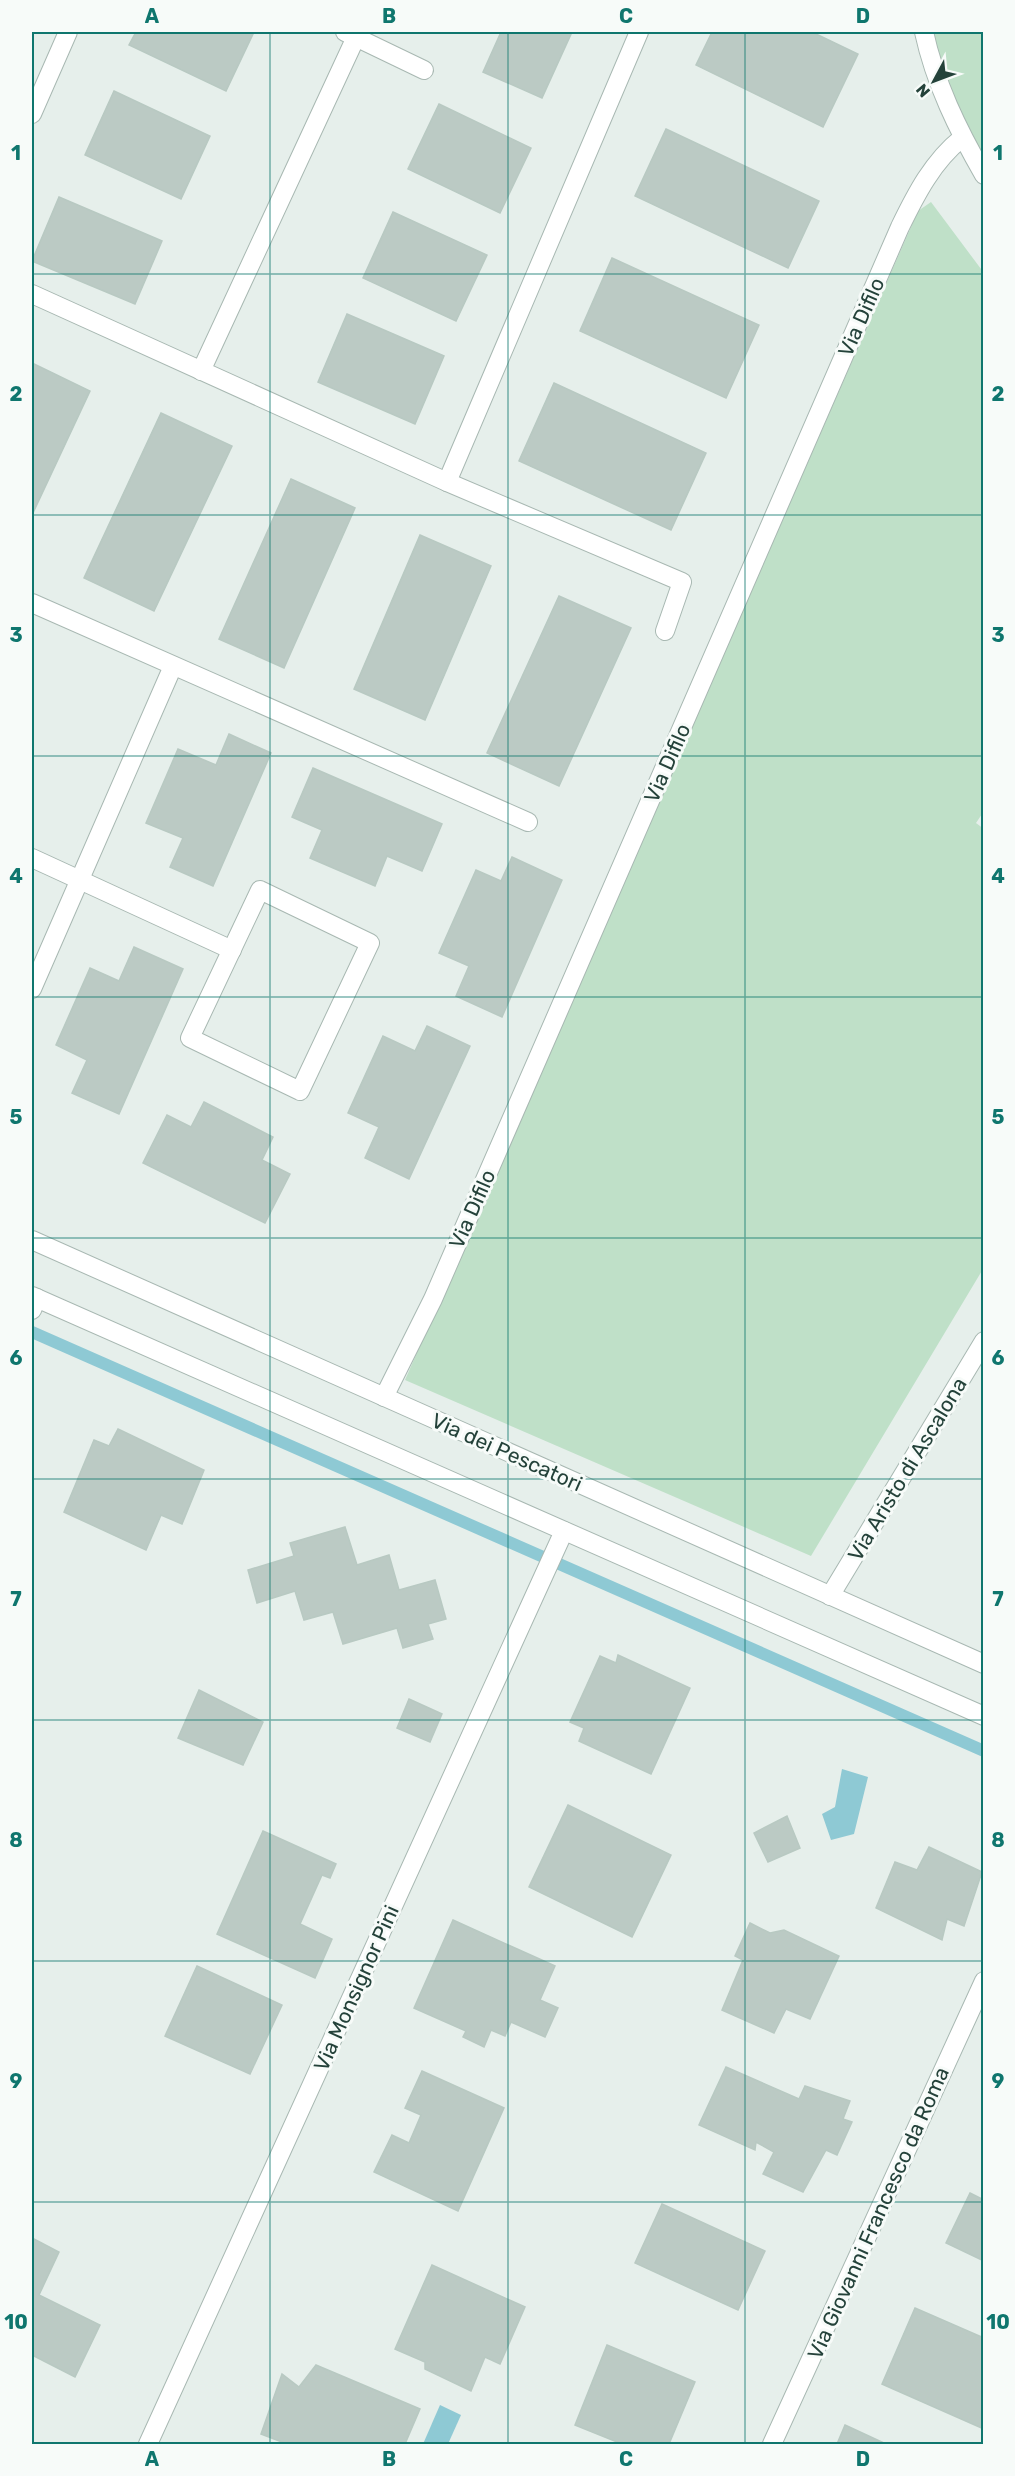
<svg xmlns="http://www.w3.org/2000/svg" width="1015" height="2476" font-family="Rubik,sans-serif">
<rect width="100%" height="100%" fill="#e6efeb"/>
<g fill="#bfe0c8">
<path d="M931 32H983V154L955 106Z"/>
<path d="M931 202 984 273V811L976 823 984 829 983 1269 811 1556 405 1380 918 211Z"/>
</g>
<g fill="#8ec9d4">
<path d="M842 1769 868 1777 854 1834 831 1840 822 1814 835 1807Z"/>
<path d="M440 2405 461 2415 448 2444H423Z"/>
</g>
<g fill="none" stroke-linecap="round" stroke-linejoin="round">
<path stroke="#8ec9d4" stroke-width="12" d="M32 1332 984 1751"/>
</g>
<g fill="#bbcac4" stroke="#b8c9c2" stroke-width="1.5">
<path d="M136 32H254L226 91 129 45Z"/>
<path d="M501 32H572L542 98 483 72Z"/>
<path d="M712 32H812L858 54 823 127 696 65Z"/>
<path d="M114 91 210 136 181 199 85 155Z"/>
<path d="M439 104 531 148 500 213 408 169Z"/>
<path d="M666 129 819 201 788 268 635 196Z"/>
<path d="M59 197 162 241 135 304 32 261Z"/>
<path d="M393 212 487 255 456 321 363 278Z"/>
<path d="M612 258 759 325 726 398 580 331Z"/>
<path d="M347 314 444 356 415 424 318 382Z"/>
<path d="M32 363 90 391 32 515Z"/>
<path d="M554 383 706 453 671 530 519 461Z"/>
<path d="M161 413 232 446 154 611 84 578Z"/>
<path d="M291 479 355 508 284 668 219 639Z"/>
<path d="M420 535 491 566 425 720 354 689Z"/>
<path d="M559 596 631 628 559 786 487 753Z"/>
<path d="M229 734 271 753 213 886 170 867 183 838 146 823 178 749 216 765Z"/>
<path d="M313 768 442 824 422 871 387 856 375 886 310 858 322 830 292 817Z"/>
<path d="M512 857 562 880 502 1017 456 996 469 966 439 953 476 870 501 881Z"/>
<path d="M134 947 183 969 119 1114 72 1093 87 1060 56 1045 90 968 119 981Z"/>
<path d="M427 1026 470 1046 409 1179 365 1158 379 1127 348 1113 383 1036 415 1051Z"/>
<path d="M204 1102 273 1137 262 1160 290 1174 265 1223 143 1163 167 1115 191 1127Z"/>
<path d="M118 1429 204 1470 182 1524 161 1515 146 1550 64 1512 94 1440 109 1446Z"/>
<path d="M345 1527 357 1565 389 1555 399 1590 435 1580 446 1619 428 1624 433 1639 403 1648 397 1628 343 1644 333 1612 304 1620 295 1591 257 1603 248 1570 294 1556 290 1543Z"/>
<path d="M618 1655 690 1688 651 1774 579 1741 584 1728 570 1722 600 1656 616 1663Z"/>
<path d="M199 1690 263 1722 243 1765 178 1738Z"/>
<path d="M409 1699 442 1714 430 1742 397 1728Z"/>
<path d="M568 1805 671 1855 632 1937 529 1887Z"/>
<path d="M787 1816 800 1848 768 1862 754 1833Z"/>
<path d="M263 1831 336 1864 330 1878 322 1875 300 1924 332 1939 315 1978 217 1934Z"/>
<path d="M929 1847 982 1872 964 1926 947 1919 942 1940 876 1908 895 1862 917 1870Z"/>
<path d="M453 1920 555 1966 540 2000 558 2008 545 2037 511 2022 505 2036 491 2030 484 2047 463 2037 466 2031 414 2008Z"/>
<path d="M750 1923 770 1933 784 1930 839 1956 810 2019 786 2009 774 2033 722 2010 743 1960 735 1956Z"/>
<path d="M197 1966 282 2005 250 2074 165 2036Z"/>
<path d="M726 2067 799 2099 805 2086 850 2101 843 2119 852 2122 837 2155 826 2150 803 2192 763 2174 774 2152 756 2142 755 2150 699 2125Z"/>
<path d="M422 2071 504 2108 458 2211 374 2172 392 2135 409 2143 421 2115 405 2108Z"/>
<path d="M970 2193 984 2200V2261L946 2243Z"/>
<path d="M662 2204 765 2251 738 2310 635 2263Z"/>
<path d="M32 2238 59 2252 39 2295 100 2325 75 2377 32 2355Z"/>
<path d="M432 2265 525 2307 500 2364 485 2357 471 2391 425 2369V2362L395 2349Z"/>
<path d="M915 2308 984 2338V2429L882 2384Z"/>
<path d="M607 2345 695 2382 669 2444H622L575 2425Z"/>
<path d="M316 2365 420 2409 405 2444H280L282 2442 261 2434 282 2374 299 2387Z"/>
<path d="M845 2425 886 2444H837Z"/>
</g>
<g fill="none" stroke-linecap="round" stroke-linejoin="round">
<g stroke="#a8b8b2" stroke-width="20">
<g id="service">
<path d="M345 32 424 70"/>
<path d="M32 114 68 32"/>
<path d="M32 294 447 482 682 582 665 631"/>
<path d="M201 371 356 37"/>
<path d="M447 482 639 32"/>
<path d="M32 603 528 822"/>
<path d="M32 858 232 950"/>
<path d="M260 890 370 943 300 1091 190 1038Z"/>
<path d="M32 989 173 666"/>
</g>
</g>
<g stroke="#a8b8b2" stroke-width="20">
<g id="minor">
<path d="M924 32C935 83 958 130 984 175"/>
<path d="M32 1240 984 1664"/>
<path d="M32 1310 37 1298"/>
<path d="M384 1397 433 1299 900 227C916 194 933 161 962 138"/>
<path d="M830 1596 984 1341"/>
<path d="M148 2444 564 1531"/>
<path d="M772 2444 984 1981"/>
</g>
</g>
<g stroke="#a8b8b2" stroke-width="20">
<path id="tertiary" d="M32 1296 984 1716"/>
</g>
<use href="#service" stroke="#fff" stroke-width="18"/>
<use href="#minor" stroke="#fff" stroke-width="18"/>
<use href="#tertiary" stroke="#fff" stroke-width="18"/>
</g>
<path fill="none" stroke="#0f766e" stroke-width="1.5" stroke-opacity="0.55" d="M270 32V2444M508 32V2444M745 32V2444M32 274H984M32 515H984M32 756H984M32 997H984M32 1238H984M32 1479H984M32 1720H984M32 1961H984M32 2202H984"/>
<g text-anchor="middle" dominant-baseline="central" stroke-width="6" stroke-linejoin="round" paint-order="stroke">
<g font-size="21" fill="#24423a" stroke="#f7fbf9">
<text transform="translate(861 317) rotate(-66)">Via Difilo</text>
<text transform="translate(667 763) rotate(-66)">Via Difilo</text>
<text transform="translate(472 1209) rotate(-66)">Via Difilo</text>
<text transform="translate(507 1452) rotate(24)">Via dei Pescatori</text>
<text transform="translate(907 1469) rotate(-59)">Via Aristo di Ascalona</text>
<text transform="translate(356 1988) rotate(-66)">Via Monsignor Pini</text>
<text transform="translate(878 2213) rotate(-66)">Via Giovanni Francesco da Roma</text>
</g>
</g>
<rect width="1015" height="2476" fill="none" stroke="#f7fbf9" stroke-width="66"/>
<g transform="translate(934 81) rotate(229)" stroke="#f7fbf9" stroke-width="4.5" paint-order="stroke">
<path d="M0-4.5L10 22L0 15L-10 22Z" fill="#24423a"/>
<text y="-9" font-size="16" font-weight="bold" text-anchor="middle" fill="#24423a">N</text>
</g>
<rect x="33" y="33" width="949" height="2410" fill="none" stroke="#0f766e" stroke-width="2"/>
<g font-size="20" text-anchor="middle" font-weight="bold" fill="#0f766e">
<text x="152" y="23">A</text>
<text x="389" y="23">B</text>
<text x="626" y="23">C</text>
<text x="863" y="23">D</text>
<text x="16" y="160">1</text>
<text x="998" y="160">1</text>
<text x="16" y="401">2</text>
<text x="998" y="401">2</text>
<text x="16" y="642">3</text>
<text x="998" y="642">3</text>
<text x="16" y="883">4</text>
<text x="998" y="883">4</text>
<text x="16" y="1124">5</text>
<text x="998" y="1124">5</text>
<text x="16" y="1365">6</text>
<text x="998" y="1365">6</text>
<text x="16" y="1606">7</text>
<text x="998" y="1606">7</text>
<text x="16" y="1847">8</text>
<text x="998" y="1847">8</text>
<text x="16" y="2088">9</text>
<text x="998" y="2088">9</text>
<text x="16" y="2329">10</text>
<text x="998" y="2329">10</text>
<text x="152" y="2466">A</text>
<text x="389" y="2466">B</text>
<text x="626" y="2466">C</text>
<text x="863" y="2466">D</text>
</g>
</svg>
